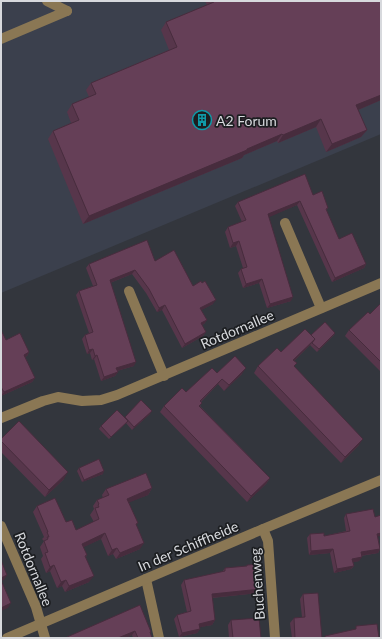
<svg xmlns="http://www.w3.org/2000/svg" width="382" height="639" font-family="Lato,sans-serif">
<rect width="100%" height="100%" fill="#33363d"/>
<path fill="#3b404d" d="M1 1H381V134L1 293Z"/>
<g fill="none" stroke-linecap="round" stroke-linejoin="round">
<g stroke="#8a7754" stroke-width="10">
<path d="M47 1 67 11"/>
<path d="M1 39 67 11"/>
<path d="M285 223 321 308"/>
<path d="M129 291 164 376"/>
<path d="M1 418 43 401 58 397 82 401 101 400 117 395 381 283"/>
<path d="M1 526 36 607 45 638"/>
<path d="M263 529 268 541 275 638"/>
<path d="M146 579 159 638"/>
<path d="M7 638 263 529 381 480"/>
</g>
</g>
<g fill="#57364b">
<path d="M205 1H381V100L358 110 367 130 361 137 326 152 316 127 278 143 277 141 244 155 242 158 83 224 48 139 53 131 71 123 67 112 72 104 89 97 86 90 91 83 169 50 161 30 166 22 207 5Z"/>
<path d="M313 195 328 208 326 211 339 239 366 264 364 268 332 282 297 205 268 217 291 301 267 308 259 283 243 288 238 273 241 269 243 268 236 246 230 248 225 232 228 227 242 222 235 206 238 202Z"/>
<path d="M155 261 193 286 213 304 201 310 207 320 204 324 202 325 206 332 203 336 182 348 162 310 157 312 146 293 132 274 110 283 134 366 117 371 118 372 115 376 101 381 94 359 92 360 90 353 87 354 82 339 85 335 89 333 76 295 79 291 93 286 86 268 89 264Z"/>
<path d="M381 303V372L345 336 349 330 370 314Z"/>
<path d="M1 330 6 340 29 352 27 356 25 357 35 378 32 382 1 396Z"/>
<path d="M335 333 334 335 317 352 310 345 294 361V367L359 445 341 463 254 373 258 366 281 352 311 335Z"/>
<path d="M217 373 242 374 224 391 218 384 201 402 202 403 200 406 270 478 266 484 247 502 160 412 164 406Z"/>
<path d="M150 414 132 430 126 423 109 439 99 429 101 426 125 417Z"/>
<path d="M1 439 64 479 45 497 1 452Z"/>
<path d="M79 468 103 474 82 482 77 471Z"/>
<path d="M152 488 148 495 129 502 136 525 140 549 116 559 113 554 108 556 101 539 83 547 87 555 86 557 89 582 65 592 62 586 57 588 50 571 46 573 41 559 43 556 40 547 44 541 42 539 44 537 33 512 37 506 66 522 76 530 94 522 90 515 94 509 93 506 97 500 103 498 102 495 106 489Z"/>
<path d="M346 514 378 537 380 549 378 553 361 556 359 561 353 562 354 566 351 569 334 573 330 553 309 555 307 538 310 534 324 536 346 531 344 518Z"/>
<path d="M247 565 258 593 212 598 215 620 212 625 200 627V629L197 633 179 637 174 619 177 615 187 612 181 585 184 580 222 572 225 568 246 566Z"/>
<path d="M303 594 322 638H292L290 623 294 618 302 617 300 599Z"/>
<path d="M140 605 151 632 150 634 152 638H133L132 635 126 638H66Z"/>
<path d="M231 620 261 638H229L228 625Z"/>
</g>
<g fill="#472c3d">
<path d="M381 95V100L351 113 356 105Z"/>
<path d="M321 119 316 127 278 143 283 135Z"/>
<path d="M367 130 361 137 326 152 332 144Z"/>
<path d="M282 134 277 141 244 155 242 158 83 224 89 216Z"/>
<path d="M300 201 297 205 265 219 268 214Z"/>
<path d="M239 241 236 246 230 248 233 243Z"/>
<path d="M366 264 364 268 332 282 335 278Z"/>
<path d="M135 270 132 274 107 284 110 280Z"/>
<path d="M262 279 259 283 243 288 246 284Z"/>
<path d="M293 297 291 301 267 308 270 304Z"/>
<path d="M216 300 213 304 198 312 200 308Z"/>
<path d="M165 305 162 310 157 312 159 308Z"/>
<path d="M207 320 204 324 198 327 201 323Z"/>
<path d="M206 332 203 336 182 348 185 344Z"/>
<path d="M335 333 334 335 317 352 319 349Z"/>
<path d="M315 339 310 345 289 366 293 360Z"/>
<path d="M93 349 90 353 87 354 89 350Z"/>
<path d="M29 352 27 356 21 359 24 355Z"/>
<path d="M97 355 94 359 92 360 95 356Z"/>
<path d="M136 362 134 366 113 372 116 368Z"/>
<path d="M246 368 242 374 224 391 229 385Z"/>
<path d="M118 372 115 376 101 381 104 377Z"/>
<path d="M35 378 32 382 1 396 4 392Z"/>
<path d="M222 379 218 384 196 406 200 401Z"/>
<path d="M152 411 150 414 132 430 134 427Z"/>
<path d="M363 439 359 445 341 463 345 457Z"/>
<path d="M104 471 103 474 82 482 84 480Z"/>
<path d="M68 472 64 479 45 497 49 490Z"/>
<path d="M270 478 266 484 247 502 251 496Z"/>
<path d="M152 488 148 495 123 505 127 499Z"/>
<path d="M105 533 101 539 78 550 82 544Z"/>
<path d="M381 533V536L375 537 377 534Z"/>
<path d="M144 543 140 549 116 559 120 553Z"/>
<path d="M117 548 113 554 108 556 112 550Z"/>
<path d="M333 549 330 553 309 555 311 551Z"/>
<path d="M380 549 378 553 358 556 361 552Z"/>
<path d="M362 557 359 561 350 563 352 559Z"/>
<path d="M54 565 50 571 46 573 50 567Z"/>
<path d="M354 566 351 569 334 573 337 569Z"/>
<path d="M7 575 4 580 1 581V578Z"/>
<path d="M94 576 89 582 65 592 69 586Z"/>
<path d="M66 580 62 586 57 588 61 582Z"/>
<path d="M261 589 258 593 209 598 212 594Z"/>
<path d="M11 603 8 608 1 611V608Z"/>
<path d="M215 620 212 625 196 628 199 624Z"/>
<path d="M200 629 197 633 179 637 182 633Z"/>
<path d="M135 631 132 635 126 638H118Z"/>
</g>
<g fill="#653f57" stroke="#472c3d">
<path d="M214 1H381V95L356 105 367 130 332 144 321 119 283 135 282 134 247 149V150L89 216 53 131 79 120 72 104 96 94 91 83 177 47 166 22 214 2Z"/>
<path d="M305 174 313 195 322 191 328 208 326 209 339 239 352 233 366 264 335 278 300 201 268 214 293 297 270 304 262 279 246 284 241 269 247 267 239 241 233 243 228 227 246 220 238 202Z"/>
<path d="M147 240 155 261 174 250 193 286 201 281 202 283 205 281 216 300 200 308 207 320 201 323 206 332 185 344 165 305 159 308 149 289 135 270 110 280 136 362 116 368 118 372 104 377 97 355 95 356 93 349 89 350 85 335 93 332 79 291 97 285 89 264Z"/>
<path d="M381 303V362L349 330 368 312 370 314Z"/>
<path d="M325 322 335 333 319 349 312 343 315 339 311 335Z"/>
<path d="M305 329 315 339 293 360 297 363 294 366 363 439 345 457 258 366 277 348 281 352Z"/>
<path d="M1 330 6 340 20 333 29 352 24 355 35 378 4 392 1 387Z"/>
<path d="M235 356 246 368 229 385 222 379 200 401 202 403 199 406 270 478 251 496 164 406 182 388 186 392 212 368 217 373Z"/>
<path d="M141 400 152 411 134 427 125 417Z"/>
<path d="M117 410 128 421 111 437 101 426Z"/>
<path d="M19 421 68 472 49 490 1 441V439Z"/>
<path d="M99 459 104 471 84 480 79 468Z"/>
<path d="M146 473 152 488 127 499 138 523 136 524 144 543 120 553 117 548 112 550 105 533 82 544 87 555 85 556 94 576 69 586 66 580 61 582 54 565 50 567 45 553 48 552 44 541 48 539 47 537H49L47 532H48L37 506 55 498 66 522 72 520 76 530 99 519 95 508 99 507 98 505 99 504 97 500 109 495 106 489Z"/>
<path d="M373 509 375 517 381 515V533L377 534 380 549 361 552 362 557 352 559 354 566 337 569 333 549 311 551 310 534 324 533V536L350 531 346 514Z"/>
<path d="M1 560 7 575 1 578Z"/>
<path d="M259 564 261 589 212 594 215 620 199 624 200 629 182 633 177 615 191 611 184 580 225 571V568L247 566V565Z"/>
<path d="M1 580 11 603 1 608Z"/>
<path d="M318 593 322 638H295L294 618 305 617 303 594Z"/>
<path d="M140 605 151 632H150L152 638H138L135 631 118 638H67V637Z"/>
<path d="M259 618 261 638H233L231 620Z"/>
<path d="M377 624 379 638H325V636L356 629V626Z"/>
</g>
<defs>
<g id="building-ring" transform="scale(1)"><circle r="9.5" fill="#1c1e21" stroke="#0f9aa8" stroke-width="1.5"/><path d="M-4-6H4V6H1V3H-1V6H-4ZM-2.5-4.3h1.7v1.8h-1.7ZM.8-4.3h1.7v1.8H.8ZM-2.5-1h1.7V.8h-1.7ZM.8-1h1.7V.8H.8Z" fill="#0f9aa8"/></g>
</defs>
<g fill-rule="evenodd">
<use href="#building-ring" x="202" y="120"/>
</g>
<g text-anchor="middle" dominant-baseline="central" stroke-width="3.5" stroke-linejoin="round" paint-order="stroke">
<g font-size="14" fill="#d7d9dd" stroke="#1c1e21" text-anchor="start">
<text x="216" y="120">A2 Forum</text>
</g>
<g font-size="14" fill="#d7d9dd" stroke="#1c1e21">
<text transform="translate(237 329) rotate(-23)">Rotdornallee</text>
<text transform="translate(188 546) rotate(-23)">In der Schiffheide</text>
<text transform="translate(34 569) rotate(68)">Rotdornallee</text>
<text transform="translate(257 584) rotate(-94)">Buchenweg</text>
</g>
</g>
<rect width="382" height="639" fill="none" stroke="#d7d9dd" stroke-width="4"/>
</svg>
